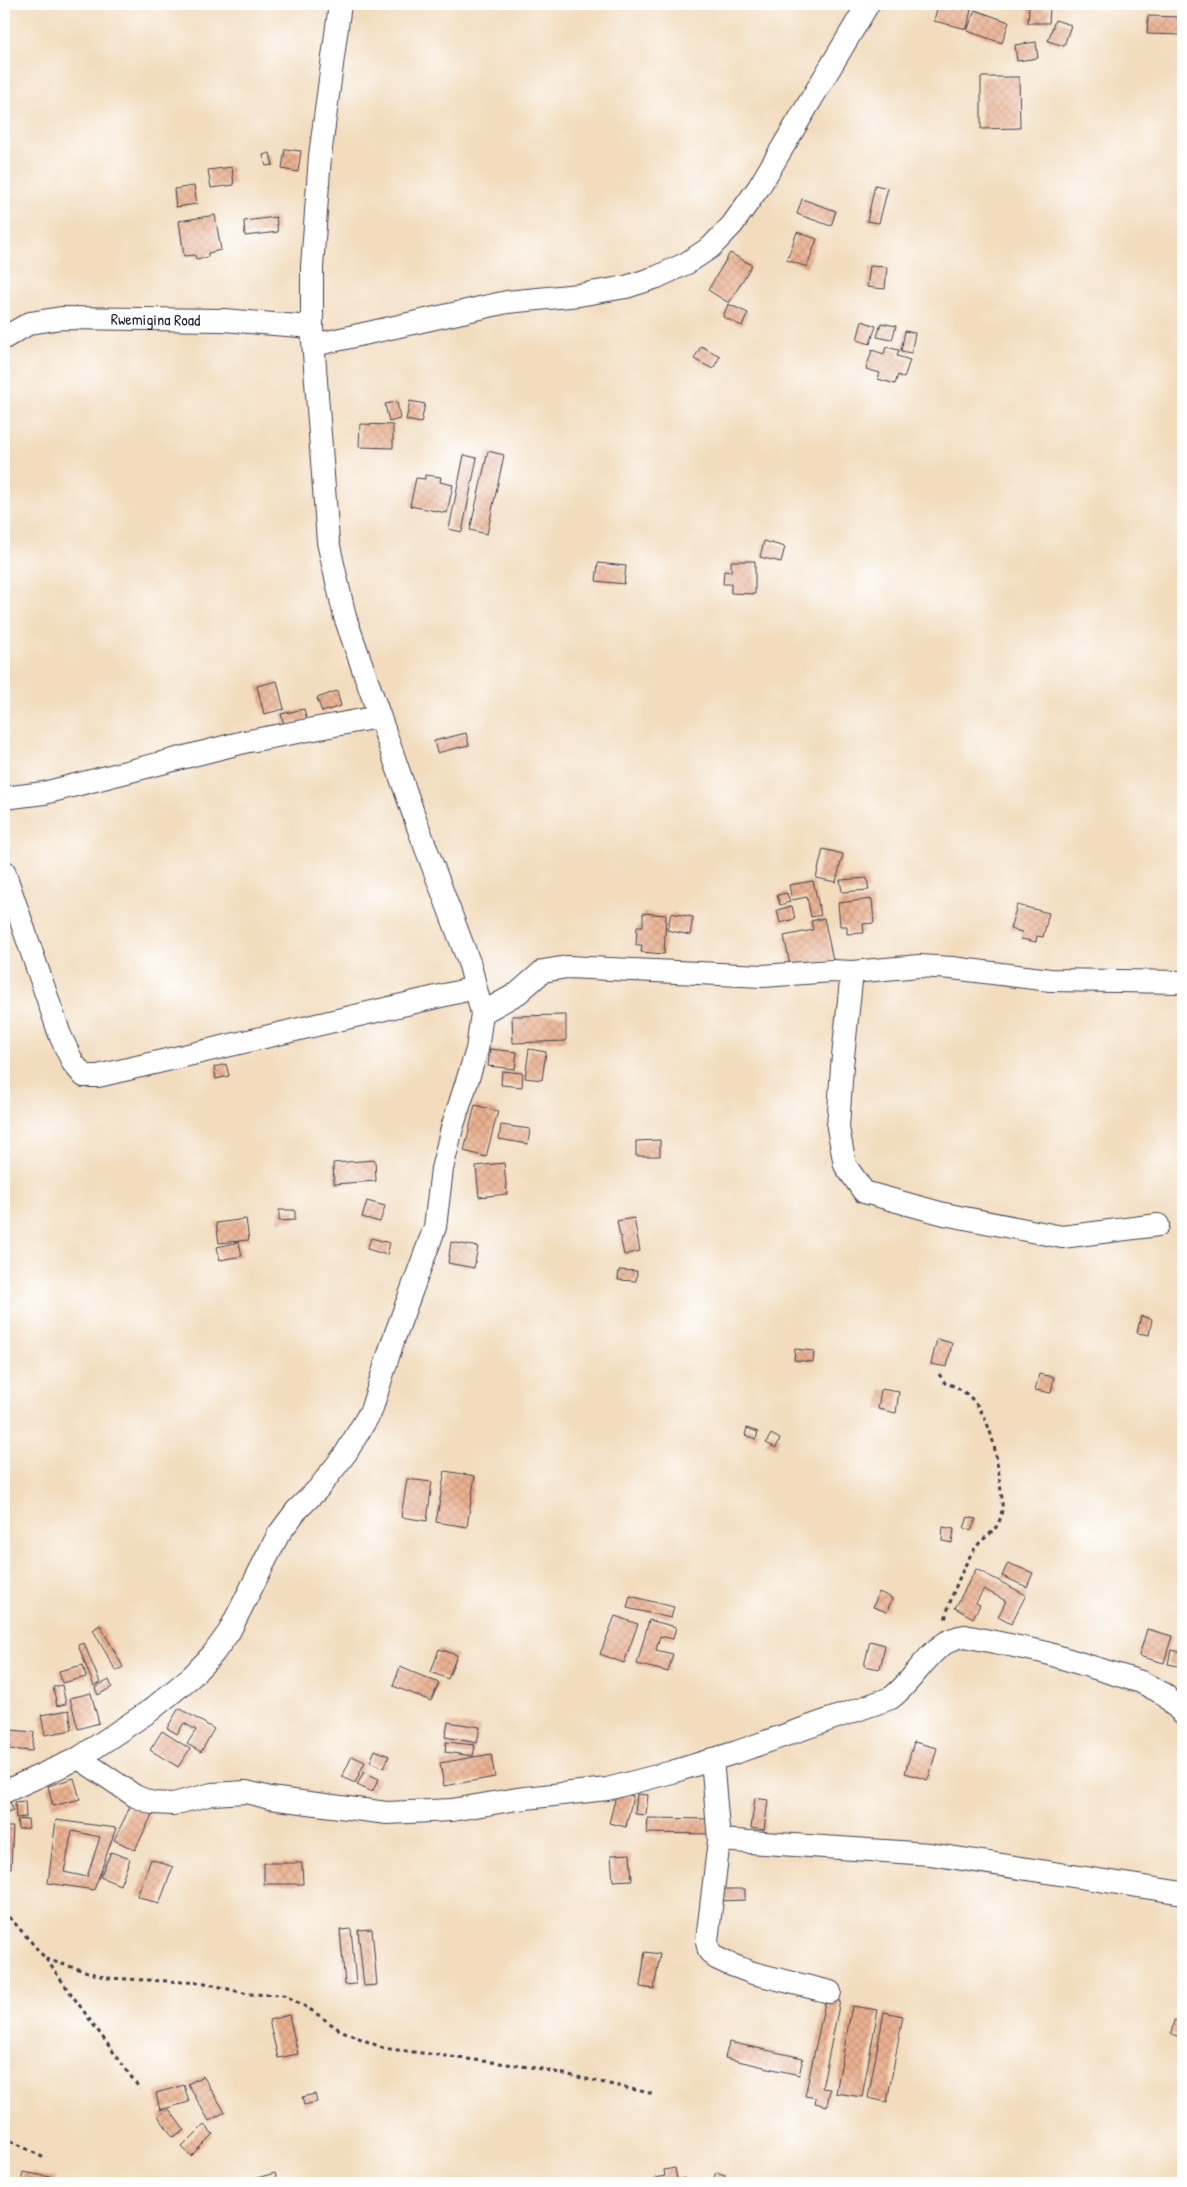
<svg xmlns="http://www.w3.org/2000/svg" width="1187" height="2187" font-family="'Patrick Hand',sans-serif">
<defs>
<pattern id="building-cross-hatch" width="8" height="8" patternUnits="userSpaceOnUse" patternTransform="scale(1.25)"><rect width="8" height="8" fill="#ebb190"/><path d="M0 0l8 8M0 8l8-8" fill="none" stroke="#c9987d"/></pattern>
</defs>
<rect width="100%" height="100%" fill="#fff"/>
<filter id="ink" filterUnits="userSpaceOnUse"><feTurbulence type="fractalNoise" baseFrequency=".02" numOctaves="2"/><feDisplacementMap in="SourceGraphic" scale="10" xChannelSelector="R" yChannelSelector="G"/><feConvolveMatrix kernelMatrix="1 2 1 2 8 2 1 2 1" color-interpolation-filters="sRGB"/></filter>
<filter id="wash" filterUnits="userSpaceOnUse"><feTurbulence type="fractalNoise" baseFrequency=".0096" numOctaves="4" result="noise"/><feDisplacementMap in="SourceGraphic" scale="20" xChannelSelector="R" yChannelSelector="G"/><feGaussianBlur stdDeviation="1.12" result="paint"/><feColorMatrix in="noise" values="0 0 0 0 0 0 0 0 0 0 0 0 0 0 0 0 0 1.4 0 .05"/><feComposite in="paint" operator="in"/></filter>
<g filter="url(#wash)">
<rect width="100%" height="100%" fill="#f2dcbd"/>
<g id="blocks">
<g fill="url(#building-cross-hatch)" fill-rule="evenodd">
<path d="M938 4H951L971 9 967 29 934 21Z"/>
<path d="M1029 6 1050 8 1049 23H1028Z"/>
<path d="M975 10 1009 22 1002 43 967 31Z"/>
<path d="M1148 16 1183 17V35L1147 34Z"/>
<path d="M1055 20 1071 25 1064 46 1048 41Z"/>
<path d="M1036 42 1038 58 1017 61 1015 45Z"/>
<path d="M981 77H1019L1020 128 981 129Z"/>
<path d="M285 149 301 151 298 172 282 169Z"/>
<path d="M270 153 273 165 266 166 263 155Z"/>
<path d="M232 167 234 185 211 188 208 170Z"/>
<path d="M875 185 888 188 879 223 867 221Z"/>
<path d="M194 186 197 204 176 207 174 189Z"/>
<path d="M802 199 836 211 831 226 797 214Z"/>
<path d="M215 215 221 250 208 253V257L196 259 195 255 184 256 179 221Z"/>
<path d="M276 217 278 232 245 236 244 221Z"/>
<path d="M797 232 817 239 807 267 787 260Z"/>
<path d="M730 253 752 265 729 303 708 290Z"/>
<path d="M870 266 887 267 885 289 867 287Z"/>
<path d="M728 304 748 313 742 326 723 317Z"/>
<path d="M862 321 876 326 870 344 857 340Z"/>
<path d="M881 323 896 326 892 340 877 337Z"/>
<path d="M905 331 915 333 911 353 901 351Z"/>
<path d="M701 346 720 356 713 369 694 359Z"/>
<path d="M886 347 899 350 897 356 910 360 904 378 898 375 895 384 878 379 880 373 866 369 872 350 884 354Z"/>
<path d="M410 401 425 404 421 423 406 420Z"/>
<path d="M397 402 400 419 389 422 385 404Z"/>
<path d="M360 424 393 425V448L359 447Z"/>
<path d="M488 451 504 455 487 534 470 530Z"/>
<path d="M464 455 477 458 462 532 449 529Z"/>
<path d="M425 475 441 477 440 482 453 485 447 513 410 506 416 478 425 479Z"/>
<path d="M764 541 785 547 781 562 760 557Z"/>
<path d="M731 561H755V594L731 593V584H723L724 571 731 572Z"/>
<path d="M598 563 626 566 624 584 596 581Z"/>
<path d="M277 681 284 709 264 714 257 686Z"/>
<path d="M337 691 341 706 322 712 317 698Z"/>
<path d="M304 709 307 720 284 725 281 714Z"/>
<path d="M466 733 469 745 437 753 434 741Z"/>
<path d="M823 849 843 854 836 882 816 878Z"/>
<path d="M867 878 869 890 842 892 840 880Z"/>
<path d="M813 881 821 915 811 917 807 897 792 900 789 885Z"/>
<path d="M787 893 790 902 780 905 777 895Z"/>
<path d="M872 899 874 923 863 924 864 933 847 934V926H840L838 903Z"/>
<path d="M1017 905 1049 913 1043 937 1037 936 1036 942 1021 939 1022 932 1010 929Z"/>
<path d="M792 906 795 919 780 923 777 910Z"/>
<path d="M643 913 666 915 664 954 641 952 642 945H636L637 926H643Z"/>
<path d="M671 913 693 917 690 935 667 930Z"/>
<path d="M824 918 833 960 791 969 784 936 813 930 811 921Z"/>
<path d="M566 1015V1041L513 1043 512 1016Z"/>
<path d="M490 1049 517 1052 515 1069 488 1066Z"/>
<path d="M529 1049 546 1052 542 1080 525 1078Z"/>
<path d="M226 1064 229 1076 216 1079 214 1067Z"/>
<path d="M502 1071 523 1073 522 1087 501 1085Z"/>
<path d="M475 1105 498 1111 486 1157 464 1151Z"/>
<path d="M501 1125 530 1129 528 1144 499 1139Z"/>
<path d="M660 1140V1156H636V1141Z"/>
<path d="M375 1160 376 1181 334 1184 333 1163Z"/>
<path d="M504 1163 507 1194 479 1197 476 1166Z"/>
<path d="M367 1201 385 1206 380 1222 362 1217Z"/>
<path d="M279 1210H295V1220L279 1221Z"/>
<path d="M634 1218 640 1251 624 1255 617 1221Z"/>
<path d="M246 1219 249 1240 219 1243 216 1223Z"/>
<path d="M371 1238 390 1243 387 1255 367 1249Z"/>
<path d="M239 1242 242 1256 220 1260 217 1247Z"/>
<path d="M451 1242 478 1247 474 1268 448 1263Z"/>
<path d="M619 1270 637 1271 636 1281 618 1280Z"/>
<path d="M1141 1316 1152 1319 1149 1335 1137 1333Z"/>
<path d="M937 1339 952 1343 947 1367 931 1364Z"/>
<path d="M795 1349 814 1351 813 1362 794 1360Z"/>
<path d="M1039 1374 1054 1377 1051 1393 1035 1390Z"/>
<path d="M881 1389 899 1392 896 1413 878 1409Z"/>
<path d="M747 1428 758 1432 756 1439 745 1435Z"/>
<path d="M771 1434 780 1439 776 1448 766 1443Z"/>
<path d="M445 1471 475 1476 467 1527 436 1522Z"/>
<path d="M407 1479 432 1482 427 1521 401 1517Z"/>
<path d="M968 1517 976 1519 971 1531 964 1528Z"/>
<path d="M943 1527 954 1529 952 1543 942 1541Z"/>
<path d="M1008 1563 1033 1573 1027 1587 1002 1576Z"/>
<path d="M976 1569 1026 1595 1011 1624 998 1617 1006 1601 984 1589 976 1603 980 1605 973 1618 955 1608Z"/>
<path d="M879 1592 892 1598 887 1612 873 1607Z"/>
<path d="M630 1596 674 1607 671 1618 627 1608Z"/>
<path d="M615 1616 638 1624 624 1663 600 1654Z"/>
<path d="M649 1620 676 1627 673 1639 660 1636 656 1650 673 1654 668 1672 637 1664Z"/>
<path d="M100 1625 123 1667 116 1671 93 1630Z"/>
<path d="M1147 1629 1172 1636 1164 1663 1139 1656Z"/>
<path d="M870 1641 885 1645 880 1669 864 1666Z"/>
<path d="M84 1643 100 1683 94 1686 78 1645Z"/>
<path d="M439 1649 457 1655 448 1679 431 1672Z"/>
<path d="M1171 1650 1183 1653V1667L1168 1664Z"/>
<path d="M83 1665 86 1677 62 1683 59 1671Z"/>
<path d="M400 1667 439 1683 431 1701 393 1686Z"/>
<path d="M109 1680 112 1687 98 1695 95 1688Z"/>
<path d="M62 1685 66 1704 57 1706 53 1687Z"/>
<path d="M91 1693 99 1723 78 1729 70 1698Z"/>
<path d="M179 1708 214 1729 201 1752 187 1744 196 1730 184 1723 177 1734 167 1728Z"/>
<path d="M69 1710 72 1730 45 1735 41 1715Z"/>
<path d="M448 1722 480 1727 477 1743 445 1737Z"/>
<path d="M11 1730 34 1732 32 1751 9 1749Z"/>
<path d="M162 1731 190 1749 178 1767 150 1750Z"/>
<path d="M446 1742 475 1745 473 1756 445 1752Z"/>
<path d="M914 1742 937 1748 928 1780 905 1773Z"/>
<path d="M375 1750 389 1756 384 1768 370 1762Z"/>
<path d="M491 1754 495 1777 444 1786 440 1763Z"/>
<path d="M352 1756 365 1762 355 1783 342 1777Z"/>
<path d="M364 1772 379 1779 372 1792 357 1785Z"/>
<path d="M74 1778 80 1799 53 1806 48 1786Z"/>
<path d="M617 1792 633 1796 626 1827 609 1823Z"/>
<path d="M637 1794 648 1795 646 1815 635 1814Z"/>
<path d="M755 1798 768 1800 764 1830 751 1828Z"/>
<path d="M10 1801 13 1810 4 1813V1803Z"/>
<path d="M25 1801 26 1817 16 1818 15 1802Z"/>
<path d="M131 1805 152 1815 135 1850 114 1840Z"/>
<path d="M648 1818 709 1819V1834L647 1833Z"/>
<path d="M28 1819 29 1828 18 1829 17 1820Z"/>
<path d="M56 1820 116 1828 94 1890 48 1883ZM72 1831 100 1837 87 1877 64 1872Z"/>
<path d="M4 1827H13L11 1868H4Z"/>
<path d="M111 1852 130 1859 120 1885 100 1877Z"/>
<path d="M630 1854 632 1880 613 1881 611 1855Z"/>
<path d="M151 1859 173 1867 159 1904 137 1896Z"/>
<path d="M264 1863H302L303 1884H264Z"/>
<path d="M718 1889H745V1900L718 1901Z"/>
<path d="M351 1929 356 1984 345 1985 340 1930Z"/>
<path d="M372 1929 377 1985 364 1986 358 1930Z"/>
<path d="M645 1952 660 1954 654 1989 640 1987Z"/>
<path d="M826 1998 840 2001 822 2088 830 2089 827 2106 815 2103 816 2098 805 2096Z"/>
<path d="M852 2006 878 2010 862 2097 836 2093Z"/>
<path d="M884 2012 903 2016 887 2102 868 2098Z"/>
<path d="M289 2015 298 2054 278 2058 269 2020Z"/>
<path d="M1174 2020 1183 2022V2037L1171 2034Z"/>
<path d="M729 2042 803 2058 799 2075 725 2058Z"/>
<path d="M203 2076 225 2112 209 2121 188 2084Z"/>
<path d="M184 2085 189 2102 160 2110 156 2093Z"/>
<path d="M315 2094 317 2102 304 2105 302 2097Z"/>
<path d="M169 2109 184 2130 173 2137 158 2116Z"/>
<path d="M204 2125 213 2134 191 2156 182 2147Z"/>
<path d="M675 2168 677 2180 684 2178 685 2183H656L655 2178 665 2176 664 2170Z"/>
<path d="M23 2172 56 2178 55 2183H21Z"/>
<path d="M716 2172 725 2175 722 2183H712Z"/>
<path d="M275 2173 278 2183H247L246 2181Z"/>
</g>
</g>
</g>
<g filter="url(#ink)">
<use href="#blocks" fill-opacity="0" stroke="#413e4e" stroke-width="1"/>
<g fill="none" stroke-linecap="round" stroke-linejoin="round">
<g stroke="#413e4e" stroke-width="24">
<g id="minor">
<path id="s1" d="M4 338 30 323 61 318 223 320 312 327"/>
<path d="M314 345 507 302 579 295 626 287 657 277 687 263 711 247 732 225 759 187 868 4"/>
<path d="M4 798 44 793 244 742 378 717"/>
<path d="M4 871 60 1035 73 1063 84 1076H98L475 988"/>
<path d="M852 972 919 966 952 968 1050 980 1183 982"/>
<path d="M482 1013 518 993 543 971 567 967 763 976 832 971 852 972 842 1066 838 1128 845 1165 864 1192 944 1214 1062 1237 1158 1225"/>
<path d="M79 1758 135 1796 152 1803 173 1804 212 1794 246 1792 270 1798 387 1813 452 1810 517 1799 607 1789 672 1772 737 1752 891 1698C917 1679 931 1640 965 1636L1043 1652 1141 1682 1164 1694 1183 1714"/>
<path d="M712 1759 719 1840 930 1854 1183 1893"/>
<path d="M4 1792 79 1758 151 1710 191 1677 213 1654 229 1632 278 1535 296 1511 318 1489 346 1453 371 1411 393 1341 435 1227 442 1169 452 1128 477 1050 482 1013 470 965 418 827 345 617 328 542 312 327V267L320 156 340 4"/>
<path d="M719 1840 707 1941 709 1951 716 1958 729 1964 753 1973 830 1992"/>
</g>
</g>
<g stroke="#413e4e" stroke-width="3" stroke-dasharray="4 4" stroke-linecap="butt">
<path d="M939 1374 945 1383C988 1394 996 1447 1000 1484 1002 1496 1004 1510 999 1522 994 1533 983 1538 976 1547 965 1561 948 1603 945 1621"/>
<path d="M4 1911 46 1959 140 2089"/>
<path d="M46 1959 107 1978 205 1983 248 1994 284 1995 308 2008 340 2030 383 2048 537 2068 654 2094"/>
<path d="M4 2137 44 2158"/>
</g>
<use href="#minor" stroke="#fff" stroke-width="22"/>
</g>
</g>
<g text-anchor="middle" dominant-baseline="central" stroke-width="4" stroke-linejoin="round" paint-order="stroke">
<g font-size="16" fill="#22223b" stroke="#fff">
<text stroke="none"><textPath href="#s1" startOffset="156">Rwemigina Road</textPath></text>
</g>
</g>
<rect width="1187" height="2187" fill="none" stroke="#fff" stroke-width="20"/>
</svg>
